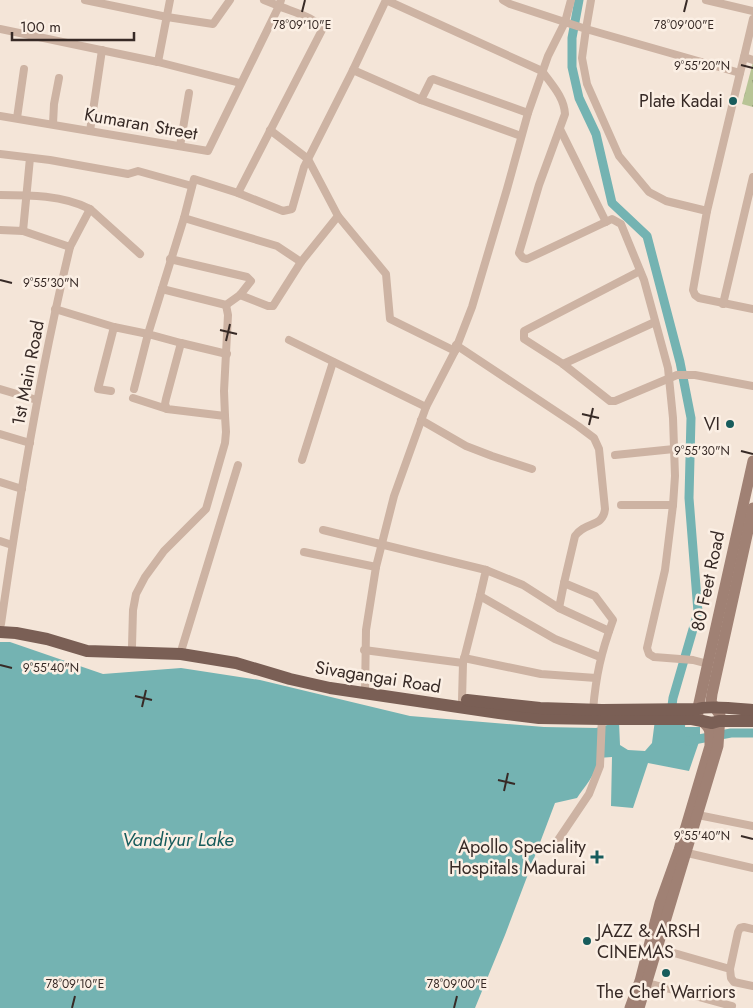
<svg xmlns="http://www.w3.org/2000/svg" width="753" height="1008" font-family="Jost,sans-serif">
<defs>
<pattern id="grass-tufts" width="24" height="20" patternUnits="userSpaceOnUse" patternTransform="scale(1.25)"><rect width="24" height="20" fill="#b8c496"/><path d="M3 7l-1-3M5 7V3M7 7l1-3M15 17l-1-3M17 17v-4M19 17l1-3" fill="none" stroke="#969f7a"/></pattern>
</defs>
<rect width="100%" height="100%" fill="#f4e5d8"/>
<path fill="url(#grass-tufts)" d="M753 62V107L742 104Z"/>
<path fill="#74b3b2" d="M0 642H10L103 674 181 668 260 680 410 716 544 727 596 728 619 722 620 745 628 750 645 751 652 743 656 712 686 715 685 727H700V739L689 771 648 763 633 808 611 806 612 757 598 758C598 772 585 786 577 798L555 803 505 935 475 1008H0Z"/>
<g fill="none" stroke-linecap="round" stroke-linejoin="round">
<g stroke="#74b3b2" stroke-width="9">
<path d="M579 0 572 38V67L579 98 596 134 612 203 647 236 680 362 691 418 689 498 698 612 673 698 671 713"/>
<path d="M688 741 731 733H753"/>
</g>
<g stroke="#cdb3a3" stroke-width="8">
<path d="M85 0 167 17 213 24 230 0"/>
<path d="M264 0 279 6 281 0"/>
<path d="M386 0 353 70 421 100 431 80 433 79 528 113"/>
<path d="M386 0 542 71"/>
<path d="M503 0 510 4 586 29 582 58 587 84 619 156 649 192 666 201 707 211 693 290 695 295 699 298 753 309"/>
<path d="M591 0 586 29 740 73 744 57 753 60"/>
<path d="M706 0 753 11"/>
<path d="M0 29 158 62 170 0"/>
<path d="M744 57 753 19"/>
<path d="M158 62 240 83"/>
<path d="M542 71C552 85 564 97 565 114L539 185 519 253 523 258 527 259 612 219 621 224 644 280 668 368 673 418 675 476 673 505 665 570 647 648 649 654 654 657 693 660 708 664"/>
<path d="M421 100 521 136"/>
<path d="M0 116 208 151 279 6C290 11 319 18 322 30L238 193"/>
<path d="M17 118 24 69"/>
<path d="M53 124 54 104 59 78"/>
<path d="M560 129 606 222"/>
<path d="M270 130 308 159 338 216"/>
<path d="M90 131 102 50"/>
<path d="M180 146 189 93"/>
<path d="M0 154 50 160 128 174 138 171 192 186"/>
<path d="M0 195C29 195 63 195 90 209L140 254"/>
<path d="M707 211 740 73"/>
<path d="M184 218 277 246 301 262 338 216 386 274 390 319 455 351"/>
<path d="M0 230 23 231 30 158"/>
<path d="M23 231 70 247 90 209"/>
<path d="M640 271 524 331V339L563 364 610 401H615L677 375H695L753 386"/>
<path d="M162 289 226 305 240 295 251 281 247 277 170 259"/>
<path d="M240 295 268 306H273L301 262"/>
<path d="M723 304 753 177"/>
<path d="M55 309 114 327"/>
<path d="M289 340 426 407"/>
<path d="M181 343 227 354"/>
<path d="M456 345 578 426 594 438 599 449 605 509C603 528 585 521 575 536L564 583 595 596 613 620C601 653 596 675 593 710"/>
<path d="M563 364 655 322"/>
<path d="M0 389 37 400"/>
<path d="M111 391 98 389 114 327 148 334 134 389"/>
<path d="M133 398 167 409"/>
<path d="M225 416 224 391 228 315 226 305"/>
<path d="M421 420 466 446 492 456 532 469"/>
<path d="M0 434 30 443"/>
<path d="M615 455 674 449"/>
<path d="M302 460 333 362"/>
<path d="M0 482 22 489"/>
<path d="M621 505H673"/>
<path d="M323 530 486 570 480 596"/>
<path d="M0 541 12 545"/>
<path d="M304 552 376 567"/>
<path d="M486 570 523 585 559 608 564 583"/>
<path d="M559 608 609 631"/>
<path d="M1 624C19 497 40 371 70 247"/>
<path d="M132 646 133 610 136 594 145 577 164 551 206 509 225 443 226 432 225 416 167 409 165 404 166 399 181 343 148 334 184 218 194 179 238 193 283 211 292 209 304 167 353 70"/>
<path d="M182 648 238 465"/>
<path d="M364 650 463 663"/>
<path d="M464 658 541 674 596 678"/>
<path d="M365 694 366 630 376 567 394 496 426 407 455 351 472 307 507 189 528 113 548 56 565 22 571 0"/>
<path d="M462 700 463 663 480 596 555 639 600 657"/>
<path d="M693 814 753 826"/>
<path d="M554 846 589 794 600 766 602 716"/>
<path d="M683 852 753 868"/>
<path d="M653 947 730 969 731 978 734 982 753 986"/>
<path d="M730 969 738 932 740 928 744 927 753 929"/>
<path d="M644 982 732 1006"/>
</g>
<g stroke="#a08174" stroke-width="11">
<path d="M630 1008 640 981 660 903 679 850 710 746C710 726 711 730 698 717L697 712 753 461"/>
<path d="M639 1008 718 746 720 715 711 702 712 694 753 508"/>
</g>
<g stroke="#7a5f55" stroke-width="12">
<path d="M0 632 16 633 47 639 87 651 181 654 236 663 290 679 330 688 499 713 539 718 602 719H692L712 723 719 721H753"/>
<path d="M467 700 540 708 602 710 698 709C706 705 741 709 753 710"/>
</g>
</g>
<path fill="none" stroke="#372a26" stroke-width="2" d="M302 12 305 0M684 12 687 0M741 65 753 68M0 280 12 283M220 330 237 334M226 341 230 324M582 414 599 418M589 425 593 408M741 451 753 454M0 665 12 668M135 696 152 700M142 707 146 690M498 780 515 784M504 791 508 773M741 836 753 839M72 1008 75 996M454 1008 457 996"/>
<g fill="#175c5c" stroke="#fbefe4" stroke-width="2">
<circle cx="733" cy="101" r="5"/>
<circle cx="730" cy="424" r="5"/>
<path d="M594.5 849.5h5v5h5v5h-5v5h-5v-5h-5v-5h5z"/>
<circle cx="587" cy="941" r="5"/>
<circle cx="666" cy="973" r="5"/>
</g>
<g text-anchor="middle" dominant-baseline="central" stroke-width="5" stroke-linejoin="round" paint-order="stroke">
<g font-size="18" fill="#372a26" stroke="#fbefe4" text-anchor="end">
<text x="723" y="101">Plate Kadai</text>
<text x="720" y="424">VI</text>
<text x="586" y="847">Apollo Speciality<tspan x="586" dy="21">Hospitals Madurai</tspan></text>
<text x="597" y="931" text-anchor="start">JAZZ &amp; ARSH<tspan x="597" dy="21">CINEMAS</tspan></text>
<text x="666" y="992" text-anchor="middle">The Chef Warriors</text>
</g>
<g font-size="18" fill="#372a26" stroke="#fbefe4">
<text transform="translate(141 124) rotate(10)">Kumaran Street</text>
<text transform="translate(28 373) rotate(-79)">1st Main Road</text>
<text transform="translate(708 581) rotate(-78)">80 Feet Road</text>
<text transform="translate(378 677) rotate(9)">Sivagangai Road</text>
</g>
<g font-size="19" font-style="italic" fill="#175c5c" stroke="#fbefe4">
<text x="178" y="839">Vandiyur Lake</text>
</g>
</g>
<g font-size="12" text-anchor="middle" fill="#372a26" stroke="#fbefe4" stroke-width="5" stroke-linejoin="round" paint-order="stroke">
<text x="302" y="29">78°09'10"E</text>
<text x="684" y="29">78°09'00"E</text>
<text x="702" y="70">9°55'20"N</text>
<text x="51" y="287">9°55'30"N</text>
<text x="702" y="455">9°55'30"N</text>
<text x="51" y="672">9°55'40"N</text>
<text x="702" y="840">9°55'40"N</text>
<text x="75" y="988">78°09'10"E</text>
<text x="457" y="988">78°09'00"E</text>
</g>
<path d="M12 32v8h122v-8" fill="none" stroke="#372a26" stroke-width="2.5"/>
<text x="20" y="32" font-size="15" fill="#372a26" stroke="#fbefe4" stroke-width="4" paint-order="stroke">100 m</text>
</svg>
